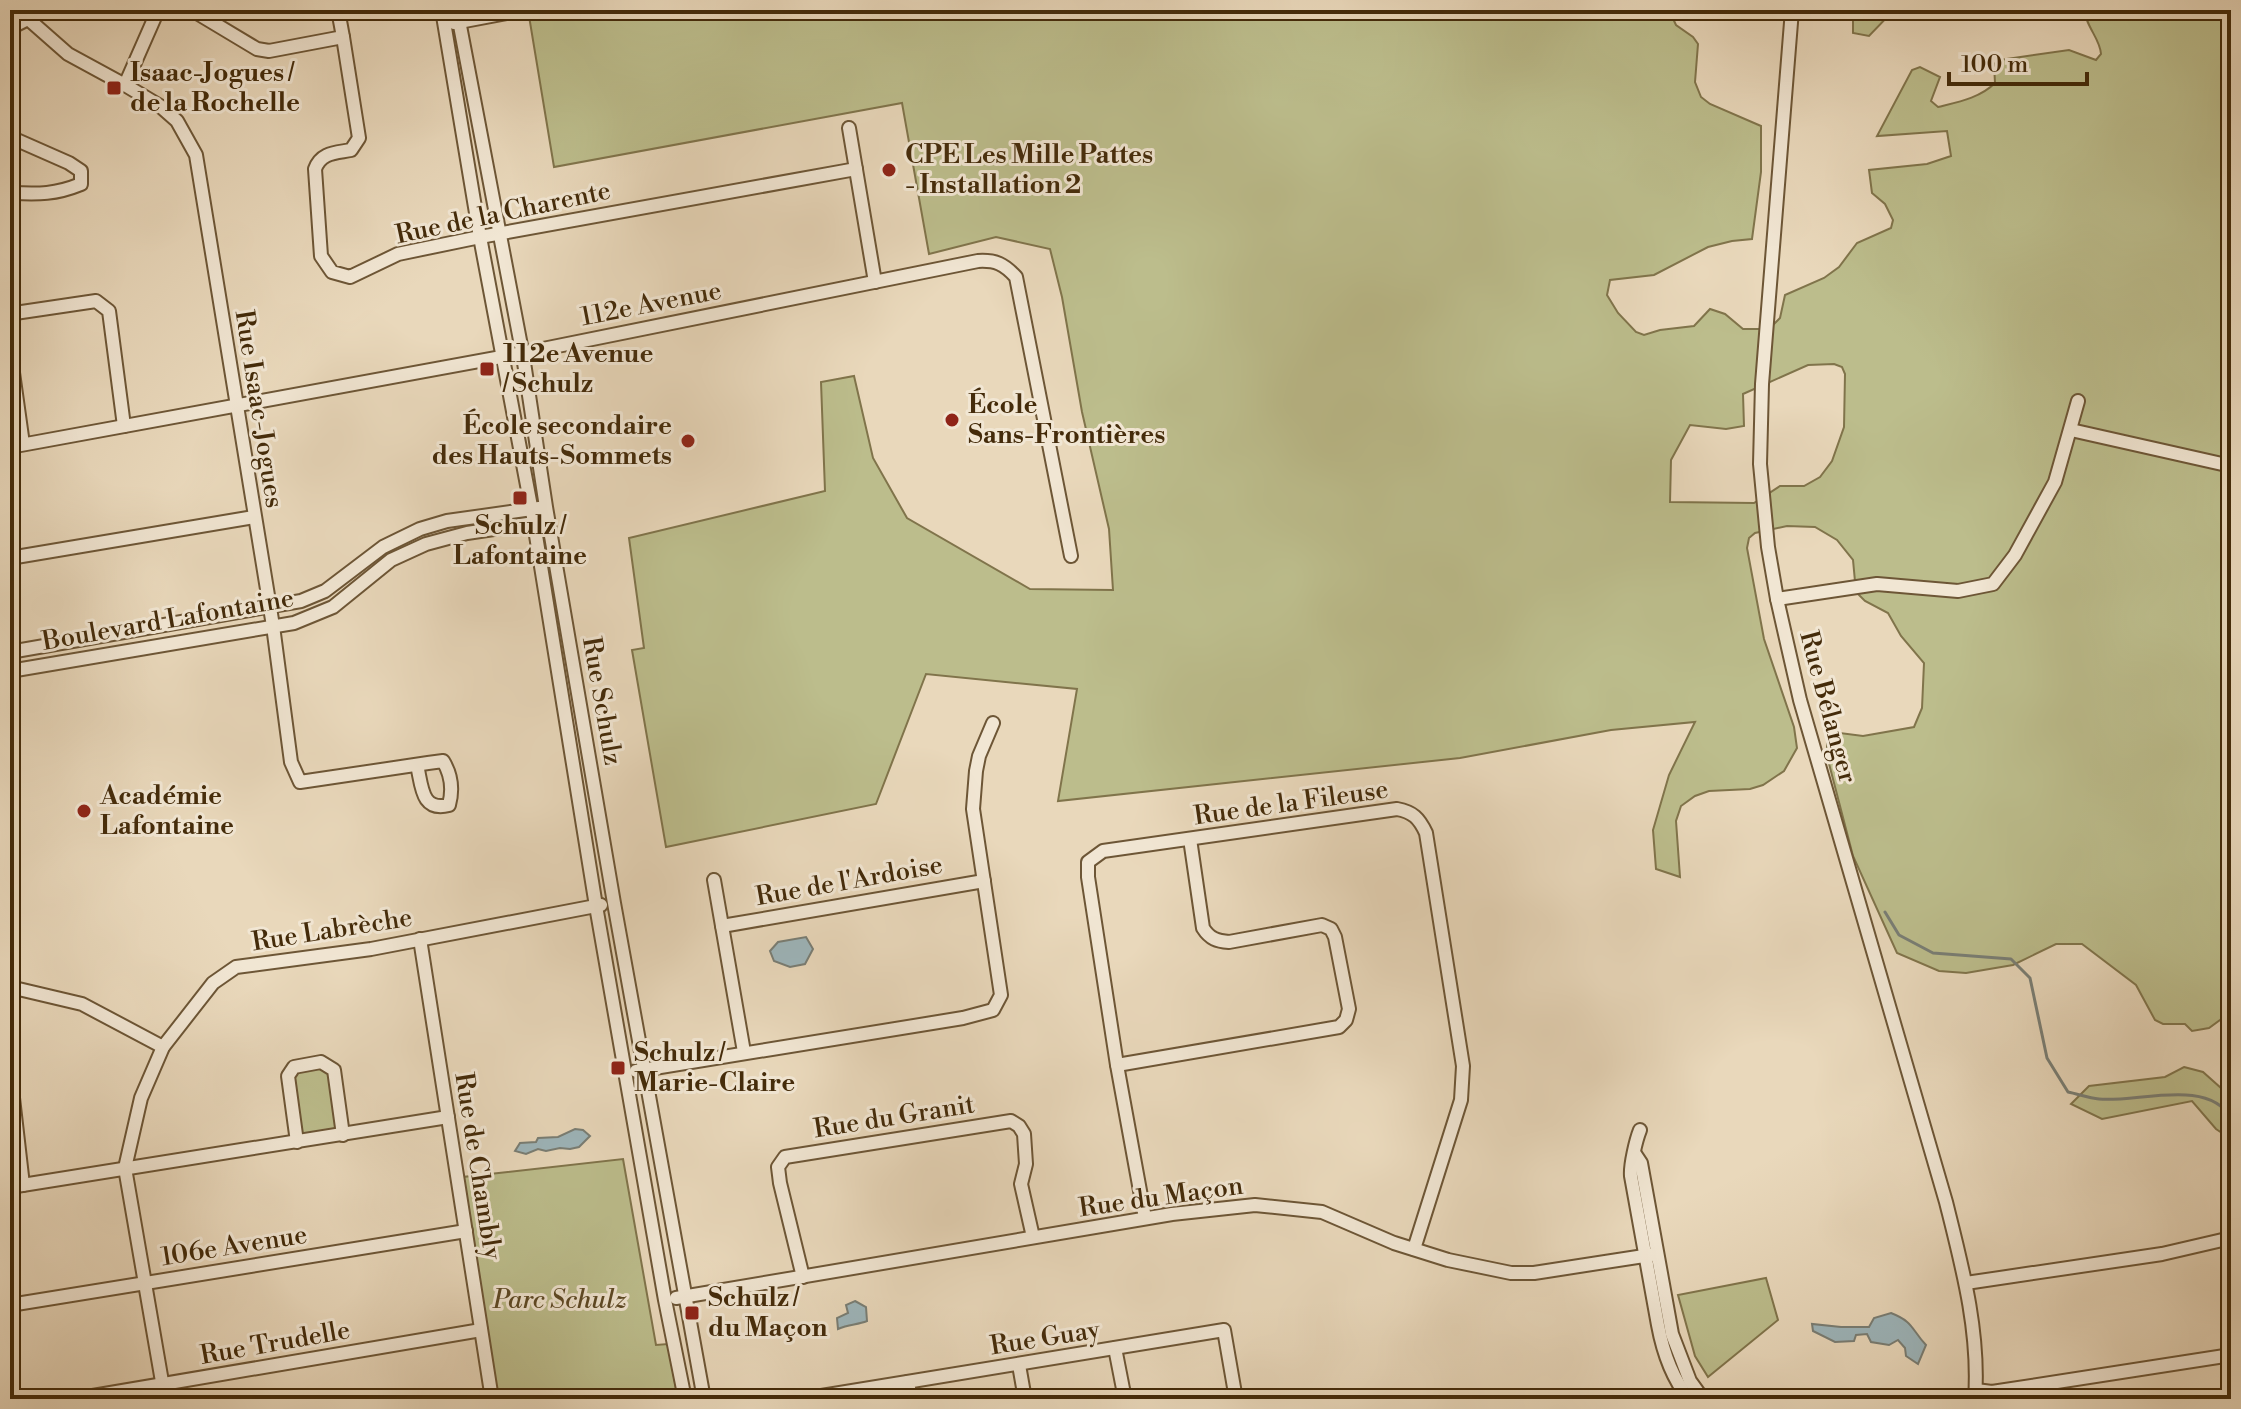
<svg xmlns="http://www.w3.org/2000/svg" width="2241" height="1409" font-family="'Libre Bodoni',serif">
<rect width="100%" height="100%" fill="#e9d8bb"/>
<filter id="stains"><feTurbulence type="fractalNoise" baseFrequency=".0025" numOctaves="4"/><feColorMatrix values="0 0 0 0 .2 0 0 0 0 .09 0 0 0 0 .02 0 0 0 .5 -.17"/></filter>
<radialGradient id="worn" r=".72"><stop offset=".6" stop-color="#630" stop-opacity="0"/><stop offset="1" stop-color="#630" stop-opacity=".3"/></radialGradient>
<g fill="#bcbd8c" stroke="#80744b" stroke-width="2" fill-rule="evenodd">
<path d="M528 10H1669L1676 25 1693 37 1698 44 1695 82 1701 97 1710 104 1761 126V172L1752 239 1732 241 1708 247 1654 275 1610 280 1607 295 1618 313 1636 332 1644 335 1660 330 1694 326 1710 309 1725 314 1743 329H1769L1780 318 1785 295 1824 278 1839 267 1857 243 1891 228 1893 220 1885 204 1872 193 1869 170 1927 164 1951 156 1947 131 1877 136 1912 70 1920 67 1940 77 1931 101 1938 107C1958 102 1980 98 1995 83L1994 64 2000 60 2069 50 2096 60 2101 54C2100 38 2085 26 2085 10H2231V1012L2209 1028 2192 1031 2185 1024H2163L2155 1020 2136 985 2082 944H2056L2013 965 1966 973 1939 971 1897 953 1853 856 1827 756V743L1840 733 1863 736 1914 727 1922 708 1924 663 1901 636 1888 613 1865 601 1856 592 1853 560 1837 540 1815 527 1787 526 1755 533 1749 538 1747 548 1764 639 1794 727 1797 748 1784 771 1763 785 1750 789 1709 791 1695 796 1681 806 1676 821 1680 877 1656 869 1653 830 1669 775 1695 722 1611 730 1460 758 1058 801 1077 689 926 674 876 804 666 847 632 650 644 648 629 538 825 491 821 382 854 376 873 458 907 518 1030 589 1113 590 1109 529 1082 412 1062 297 1050 249 996 237 929 254 902 103 554 167ZM1834 364 1842 367 1845 374 1844 427 1832 461 1820 477 1804 486H1780L1754 503 1670 502 1671 460 1690 425 1726 429 1744 426 1743 394 1808 365Z"/>
<path d="M1853 10H1894L1869 36 1853 33Z"/>
<path d="M321 1062 334 1070 343 1135 297 1142 288 1076Z"/>
<path d="M2184 1067 2203 1072 2231 1097V1139L2216 1129 2192 1101 2102 1119 2071 1104 2089 1086 2165 1077Z"/>
<path d="M623 1159 656 1345 668 1344 678 1399H489L454 1178Z"/>
<path d="M1766 1278 1778 1320 1708 1377 1695 1356 1678 1295Z"/>
</g>
<g fill="#9db6bc" stroke="#797e75" stroke-width="2">
<path d="M806 937 813 949 805 964 790 967 774 961 770 951 778 942Z"/>
<path d="M575 1129 583 1130 590 1136 579 1147 570 1149 560 1148 546 1151 538 1149 526 1154 515 1151 520 1143 536 1142 538 1138 558 1137Z"/>
<path d="M855 1301 866 1307 867 1321C857 1325 849 1324 838 1329L837 1318 848 1313 846 1305Z"/>
<path d="M1891 1313C1914 1322 1911 1329 1926 1345L1918 1364 1906 1356 1905 1348 1898 1340 1889 1345 1871 1342 1867 1334 1856 1335 1854 1341 1835 1342 1813 1331 1812 1324 1841 1327H1869L1874 1318Z"/>
</g>
<g fill="none" stroke-linecap="round" stroke-linejoin="round">
<path stroke="#797e75" stroke-width="3" d="M1885 912 1899 935 1933 953 2011 959 2030 978 2047 1058 2068 1092C2078 1094 2089 1098 2099 1099 2136 1103 2208 1077 2231 1118"/>
<g stroke="#6d5636" stroke-width="16">
<g id="minor">
<path d="M18 10 68 54 125 85 160 106 177 121 196 155 273 626 291 762 300 782 428 763 443 761C451 774 453 790 449 805 421 812 422 786 417 765"/>
<path d="M192 10 257 49 269 51 343 37 338 10"/>
<path d="M442 10 480 237 533 517 596 906 665 1300 685 1399"/>
<path d="M457 10 523 356 546 507 614 903 704 1399"/>
<path d="M1792 10 1762 384 1760 464 1768 547 1777 599 1800 700 1946 1202C1962 1266 1980 1332 1975 1399"/>
<path d="M454 23 517 11"/>
<path d="M10 28 28 19"/>
<path d="M343 37 359 138 351 150C336 153 321 152 315 169L321 256 332 272 350 277 398 254 480 237 856 169"/>
<path d="M125 85 158 10"/>
<path d="M849 128 875 282"/>
<path d="M10 137 69 163 81 171V184C54 195 38 194 10 193"/>
<path d="M10 322 15 313 96 301 109 311 124 426"/>
<path d="M10 351 23 444"/>
<path d="M2071 430 2231 466"/>
<path d="M10 447 523 353 978 261C996 260 1004 264 1016 277L1071 556"/>
<path d="M10 558 254 517"/>
<path d="M1777 599 1877 584 1958 591 1993 584 2015 555 2055 482 2078 401"/>
<path d="M10 652 301 601 325 591 383 547 420 529 447 521 539 508"/>
<path d="M10 671 294 623 333 607 391 560 426 544 467 533 541 522"/>
<path d="M714 880 744 1052"/>
<path d="M722 926 984 881"/>
<path d="M420 939 492 1399"/>
<path d="M10 987 82 1004 163 1047"/>
<path d="M1117 1065 1339 1027 1346 1020 1349 1009 1335 937 1331 929 1322 925 1229 942C1217 941 1210 939 1203 928L1190 839"/>
<path d="M636 1071 963 1018 993 1010 1001 995 973 809 976 771 979 756 993 723"/>
<path d="M10 1096 13 1098 23 1185"/>
<path d="M1640 1130C1636 1140 1630 1165 1631 1176L1658 1325C1663 1352 1672 1378 1689 1399"/>
<path d="M297 1142 288 1076 294 1067 321 1062 334 1070 343 1135"/>
<path d="M1635 1154 1641 1163 1672 1334 1690 1381 1703 1399"/>
<path d="M10 1187 448 1117"/>
<path d="M1145 1218 1117 1065 1088 877V862L1103 851 1397 809C1413 812 1419 818 1426 833L1463 1066 1461 1100 1414 1249"/>
<path d="M803 1277 780 1183 778 1167 785 1157 1011 1121 1019 1126 1024 1134 1026 1164 1021 1184 1033 1237"/>
<path d="M1966 1283 2162 1254 2231 1238"/>
<path d="M676 1298 1172 1214 1255 1205 1322 1212 1394 1243 1448 1260 1511 1273H1534L1657 1254"/>
<path d="M10 1305 466 1231"/>
<path d="M1115 1348 1125 1399"/>
<path d="M1019 1365 1025 1399"/>
<path d="M908 1382 911 1399"/>
<path d="M1976 1390 1992 1392 2231 1355"/>
<path d="M75 1399 481 1330"/>
<path d="M165 1399 125 1168 141 1098 163 1047 213 983 236 967 371 949 601 905"/>
<path d="M803 1399 1224 1330 1236 1399"/>
</g>
</g>
<use href="#minor" stroke="#f1e6d3" stroke-width="12"/>
</g>
<g fill="#8f2418" stroke="#f1e6d3" stroke-width="3">
<rect x="106" y="80" width="16" height="16" rx="4"/>
<circle cx="889" cy="170" r="8"/>
<rect x="479" y="361" width="16" height="16" rx="4"/>
<circle cx="952" cy="420" r="8"/>
<circle cx="688" cy="441" r="8"/>
<rect x="512" y="490" width="16" height="16" rx="4"/>
<circle cx="84" cy="811" r="8"/>
<rect x="610" y="1060" width="16" height="16" rx="4"/>
<rect x="684" y="1305" width="16" height="16" rx="4"/>
</g>
<g text-anchor="middle" dominant-baseline="central" stroke-width="6" stroke-linejoin="round" paint-order="stroke">
<g font-size="26" font-weight="bold" fill="#442b0a" stroke="#f1e6d3" text-anchor="start">
<text x="130" y="73">Isaac-Jogues /<tspan x="130" dy="30">de la Rochelle</tspan></text>
<text x="905" y="155">CPE Les Mille Pattes<tspan x="905" dy="30">- Installation 2</tspan></text>
<text x="503" y="354">112e Avenue<tspan x="503" dy="30">/ Schulz</tspan></text>
<text x="968" y="405">École<tspan x="968" dy="30">Sans-Frontières</tspan></text>
<text x="672" y="426" text-anchor="end">École secondaire<tspan x="672" dy="30">des Hauts-Sommets</tspan></text>
<text x="520" y="526" text-anchor="middle">Schulz /<tspan x="520" dy="30">Lafontaine</tspan></text>
<text x="100" y="796">Académie<tspan x="100" dy="30">Lafontaine</tspan></text>
<text x="634" y="1053">Schulz /<tspan x="634" dy="30">Marie-Claire</tspan></text>
<text x="708" y="1298">Schulz /<tspan x="708" dy="30">du Maçon</tspan></text>
</g>
<g font-size="26" fill="#442b0a" stroke="#f1e6d3">
<text transform="translate(503 213) rotate(-12)">Rue de la Charente</text>
<text transform="translate(651 304) rotate(-11)">112e Avenue</text>
<text transform="translate(259 409) rotate(81)">Rue Isaac-Jogues</text>
<text transform="translate(168 620) rotate(-10)">Boulevard Lafontaine</text>
<text transform="translate(602 701) rotate(80)">Rue Schulz</text>
<text transform="translate(1828 707) rotate(75)">Rue Bélanger</text>
<text transform="translate(1291 803) rotate(-8)">Rue de la Fileuse</text>
<text transform="translate(849 881) rotate(-10)">Rue de l'Ardoise</text>
<text transform="translate(332 930) rotate(-9)">Rue Labrèche</text>
<text transform="translate(894 1117) rotate(-9)">Rue du Granit</text>
<text transform="translate(478 1166) rotate(81)">Rue de Chambly</text>
<text transform="translate(1161 1197) rotate(-8)">Rue du Maçon</text>
<text transform="translate(234 1246) rotate(-9)">106e Avenue</text>
<text transform="translate(1045 1338) rotate(-9)">Rue Guay</text>
<text transform="translate(275 1343) rotate(-10)">Rue Trudelle</text>
</g>
<g font-size="26" font-style="italic" fill="#5c4824" stroke="#f1e6d3">
<text x="560" y="1300">Parc Schulz</text>
</g>
</g>
<rect width="2241" height="1409" fill="none" stroke="#e9d8bb" stroke-width="40"/>
<rect x="12" y="12" width="2217" height="1385" fill="none" stroke="#442b0a" stroke-width="4"/>
<rect x="20" y="20" width="2201" height="1369" fill="none" stroke="#442b0a" stroke-width="2"/>
<path d="M1949 72v12h138v-12" fill="none" stroke="#442b0a" stroke-width="4"/>
<text x="1961" y="72" font-size="24" fill="#442b0a" stroke="#f1e6d3" stroke-width="6" paint-order="stroke">100 m</text>
<rect width="100%" height="100%" filter="url(#stains)"/>
<rect width="100%" height="100%" fill="url(#worn)"/>
</svg>
